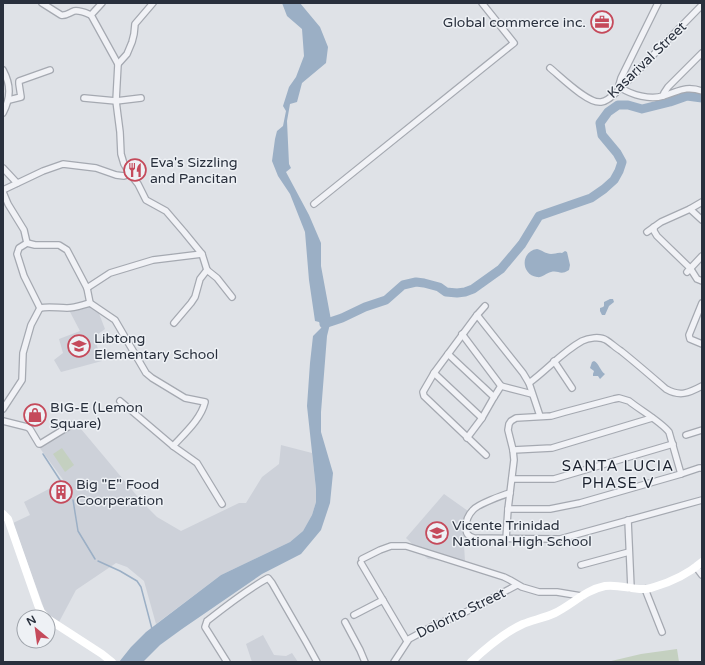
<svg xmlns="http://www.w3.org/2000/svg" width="705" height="665" font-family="'Varela Round',sans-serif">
<rect width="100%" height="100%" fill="#dfe2e7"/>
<g fill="#cdd1d9">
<path d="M88 305 98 311 105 329 94 337 102 361 61 372 54 360 63 353 59 339 80 331 69 310Z"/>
<path d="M76 423 143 503 157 517 181 531 239 503H246L262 477 279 464 281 445 312 453 316 489V502L312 515 303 531 290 542 221 575 156 624 144 581 127 567 116 563 76 590 59 622 46 614 13 523 30 515 24 502 64 481 39 447Z"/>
<path d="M444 494 468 511 463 527 465 562 428 559 406 538Z"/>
<path d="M263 635 274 655 286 656 292 653 298 662H252L246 644Z"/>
</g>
<g fill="#c4d0c0">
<path d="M62 448 74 465 65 472 53 454Z"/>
<path d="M677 649 679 662H607L641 654Z"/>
</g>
<g fill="#9bafc5">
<path d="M282 3H300L320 27 328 47 326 63 302 83 297 102 290 104 287 121 289 164 291 168 286 172 309 215 321 243V266L331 320 327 336 321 412V432L333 473 330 503 321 530 301 554 262 574 182 629 160 645 143 662H119L131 647 146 632 221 575 290 542 303 531 312 515 316 502V489L307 406 310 363 313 336 322 327 319 322 315 321 309 280 305 232 290 194 278 176 272 161 275 139 277 131 283 126 286 111 283 106 289 87 296 77 304 56 302 29 287 16Z"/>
<path d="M537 249C542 250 546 254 551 254 555 254 558 252 562 253L565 251 567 252 570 265 569 270C560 276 559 270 551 272 546 273 542 278 537 277 520 274 521 251 537 249Z"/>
<path d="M610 299H613L614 302 609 306 605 315H602L600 311V308L603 307 604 306V302Z"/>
<path d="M594 361C599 363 600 371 605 374L600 379 598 376H593V374L594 371 590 368 592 362Z"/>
</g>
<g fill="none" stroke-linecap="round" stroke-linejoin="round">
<g stroke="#9bafc5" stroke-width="1.5">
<path d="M43 454 71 497"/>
<path d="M73 500 78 531 95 559"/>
<path d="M98 561 120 571 137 581 141 587 152 629"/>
</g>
<path stroke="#9bafc5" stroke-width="9" d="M324 324 342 318 365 307 386 300 403 285 416 282 424 283 439 287 446 292 457 293 465 292 473 289 501 269 522 244 539 216 591 198 604 189 614 180 619 171 622 162 617 153 602 135 600 123 608 112 618 105H628L642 109 670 102 687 96 702 98"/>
<g stroke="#a5a9b1" stroke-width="8">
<g id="minor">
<path d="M42 3 61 15C66 16 69 13 74 11 80 10 86 13 91 15"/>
<path d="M658 3 621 78 619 85 621 88C632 95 650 100 663 96 678 92 685 85 702 91"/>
<path d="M118 64 127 54 132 42 134 34 135 24 153 3"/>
<path d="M550 68C560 76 588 104 601 102 609 101 615 93 621 88L702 5"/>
<path d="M3 70C11 85 11 97 3 113"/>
<path d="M663 96 664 93 668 87 702 53"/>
<path d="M84 98 116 101 141 98"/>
<path d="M9 100 21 97 19 84V81L50 70"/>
<path d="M3 168 17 183"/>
<path d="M130 174 138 184 146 200 166 211 184 232 202 254 207 270 217 278 232 297"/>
<path d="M3 190 43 171 63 164 96 168 116 175 124 176 130 174 124 164 121 154 120 132 116 101 118 64 91 15 102 3"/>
<path d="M3 192 8 204 24 230 27 243"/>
<path d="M314 204 514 43 482 3"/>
<path d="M690 209 702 220"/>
<path d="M654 227V231L657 236 690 268 697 279 702 281"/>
<path d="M647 232 661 222 690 209 702 202"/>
<path d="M687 272 702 256"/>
<path d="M87 288 110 273 153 260 202 254"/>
<path d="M702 303 689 335 690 339 702 344"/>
<path d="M485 306 477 315 434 373 423 392 424 396 486 455"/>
<path d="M40 308 24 276 17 254 19 248 27 243 35 245H59L67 250 87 288 90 303 115 320 146 373 152 378 185 398 205 402C201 419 185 433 173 446"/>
<path d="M40 308C49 306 58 308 67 308 75 308 82 305 90 303"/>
<path d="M477 315 523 373 529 383 540 416"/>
<path d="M174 323 191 303 195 297 200 279 207 270"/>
<path d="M462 334 501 386"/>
<path d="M448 354 494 397"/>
<path d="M554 361 572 388"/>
<path d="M434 373 482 418"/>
<path d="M529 383C547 370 562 352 582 341 588 338 600 336 606 340 611 343 616 348 621 351 636 363 651 376 666 389 680 397 689 393 702 386"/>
<path d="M120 401 173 446 197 463 222 504"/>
<path d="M3 409 22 380 23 353 31 325 40 308"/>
<path d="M3 421 27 427 30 429 39 444H40L71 425"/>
<path d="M686 435 702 430"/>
<path d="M467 438 482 418 494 397 501 386 532 394"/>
<path d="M513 450 552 448 652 418"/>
<path d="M512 479H554L673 444"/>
<path d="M510 493C503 495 478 504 473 510 469 514 466 521 466 527 466 533 467 536 474 538L560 539 702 500"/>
<path d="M508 509H550L580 503 681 474 699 468H702"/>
<path d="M628 520 631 588"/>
<path d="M506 539 508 509 514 460 513 450 508 430 509 424 511 421 516 418 551 416 565 412 614 399 619 398 629 401C640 410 660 421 669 432L681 474"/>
<path d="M362 559 380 550 391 546H406L504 577 510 580 522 587 539 592H557L581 596"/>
<path d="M361 563 407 641"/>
<path d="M581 565 629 552"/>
<path d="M696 567 702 575"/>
<path d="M645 589 662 632"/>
<path d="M354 615 383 600"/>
<path d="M345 622 360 650 365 662"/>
<path d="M227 662 205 627 207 621C226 606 246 590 268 578L272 583 306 642 317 662"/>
<path d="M394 662 409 639 433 626 455 617 474 608 517 585"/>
</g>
</g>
<use href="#minor" stroke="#f1f2f6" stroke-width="5.5"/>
<g stroke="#fff" stroke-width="8">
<path d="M3 514 8 519 38 605 41 612 46 617"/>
<path d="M48 619 102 654 112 662"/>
<path d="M471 662C485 649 505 632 523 624 533 620 544 618 555 613 572 605 585 590 605 586 619 584 632 590 645 589 648 589 651 588 654 587 671 582 688 574 702 562"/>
</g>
</g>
<defs>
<g id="office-ring" transform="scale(1.15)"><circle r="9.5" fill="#eef1f5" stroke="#c54a5b" stroke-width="1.5"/><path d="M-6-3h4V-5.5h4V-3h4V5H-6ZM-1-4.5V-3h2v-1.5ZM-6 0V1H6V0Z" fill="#c54a5b"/></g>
<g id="restaurant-ring" transform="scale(1.15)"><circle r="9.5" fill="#eef1f5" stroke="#c54a5b" stroke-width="1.5"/><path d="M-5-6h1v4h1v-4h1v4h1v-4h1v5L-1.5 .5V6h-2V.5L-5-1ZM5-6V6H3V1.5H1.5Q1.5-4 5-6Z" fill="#c54a5b"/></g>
<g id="school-ring" transform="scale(1.15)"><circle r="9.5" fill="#eef1f5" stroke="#c54a5b" stroke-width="1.5"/><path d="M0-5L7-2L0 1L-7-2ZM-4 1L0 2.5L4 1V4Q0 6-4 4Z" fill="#c54a5b"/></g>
<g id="shop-ring" transform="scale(1.15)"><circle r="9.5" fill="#eef1f5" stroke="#c54a5b" stroke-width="1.5"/><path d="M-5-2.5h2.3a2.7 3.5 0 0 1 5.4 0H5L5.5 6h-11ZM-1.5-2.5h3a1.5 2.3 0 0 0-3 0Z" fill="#c54a5b"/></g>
<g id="building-ring" transform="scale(1.15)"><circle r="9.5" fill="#eef1f5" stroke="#c54a5b" stroke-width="1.5"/><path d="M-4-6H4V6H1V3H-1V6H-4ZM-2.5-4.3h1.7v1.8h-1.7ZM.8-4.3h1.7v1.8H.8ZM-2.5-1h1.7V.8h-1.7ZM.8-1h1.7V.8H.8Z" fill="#c54a5b"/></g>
</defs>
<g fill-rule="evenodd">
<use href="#office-ring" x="602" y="22"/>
<use href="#restaurant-ring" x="135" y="170"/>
<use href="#school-ring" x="79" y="346"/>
<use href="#shop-ring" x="35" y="415"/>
<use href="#building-ring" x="61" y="492"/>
<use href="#school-ring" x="437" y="533"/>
</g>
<g text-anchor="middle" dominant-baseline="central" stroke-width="3" stroke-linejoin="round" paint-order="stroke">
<g font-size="14" fill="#29303d" stroke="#eef1f5" text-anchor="start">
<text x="586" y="22" text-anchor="end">Global commerce inc.</text>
<text x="150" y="162">Eva's Sizzling<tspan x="150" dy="16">and Pancitan</tspan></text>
<text x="94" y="338">Libtong<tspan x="94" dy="16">Elementary School</tspan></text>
<text x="50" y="407">BIG-E (Lemon<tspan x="50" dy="16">Square)</tspan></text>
<text x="76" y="484">Big "E" Food<tspan x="76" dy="16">Coorperation</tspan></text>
<text x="452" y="525">Vicente Trinidad<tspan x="452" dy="16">National High School</tspan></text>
</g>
<g font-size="14" fill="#29303d" stroke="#eef1f5">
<text transform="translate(647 60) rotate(-44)">Kasarival Street</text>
<text transform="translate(461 613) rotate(-26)">Dolorito Street</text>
</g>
<g font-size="15" letter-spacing="1" fill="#1b212e" stroke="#eef1f5">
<text x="618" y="466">SANTA LUCIA<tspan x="618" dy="17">PHASE V</tspan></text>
</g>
</g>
<rect width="705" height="665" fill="none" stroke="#29303d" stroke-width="8"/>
<g transform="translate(36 629) rotate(331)"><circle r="19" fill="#eef1f5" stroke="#9fa4ab"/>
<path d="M0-3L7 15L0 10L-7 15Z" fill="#c54a5b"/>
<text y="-6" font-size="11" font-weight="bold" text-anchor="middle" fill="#29303d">N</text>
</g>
</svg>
